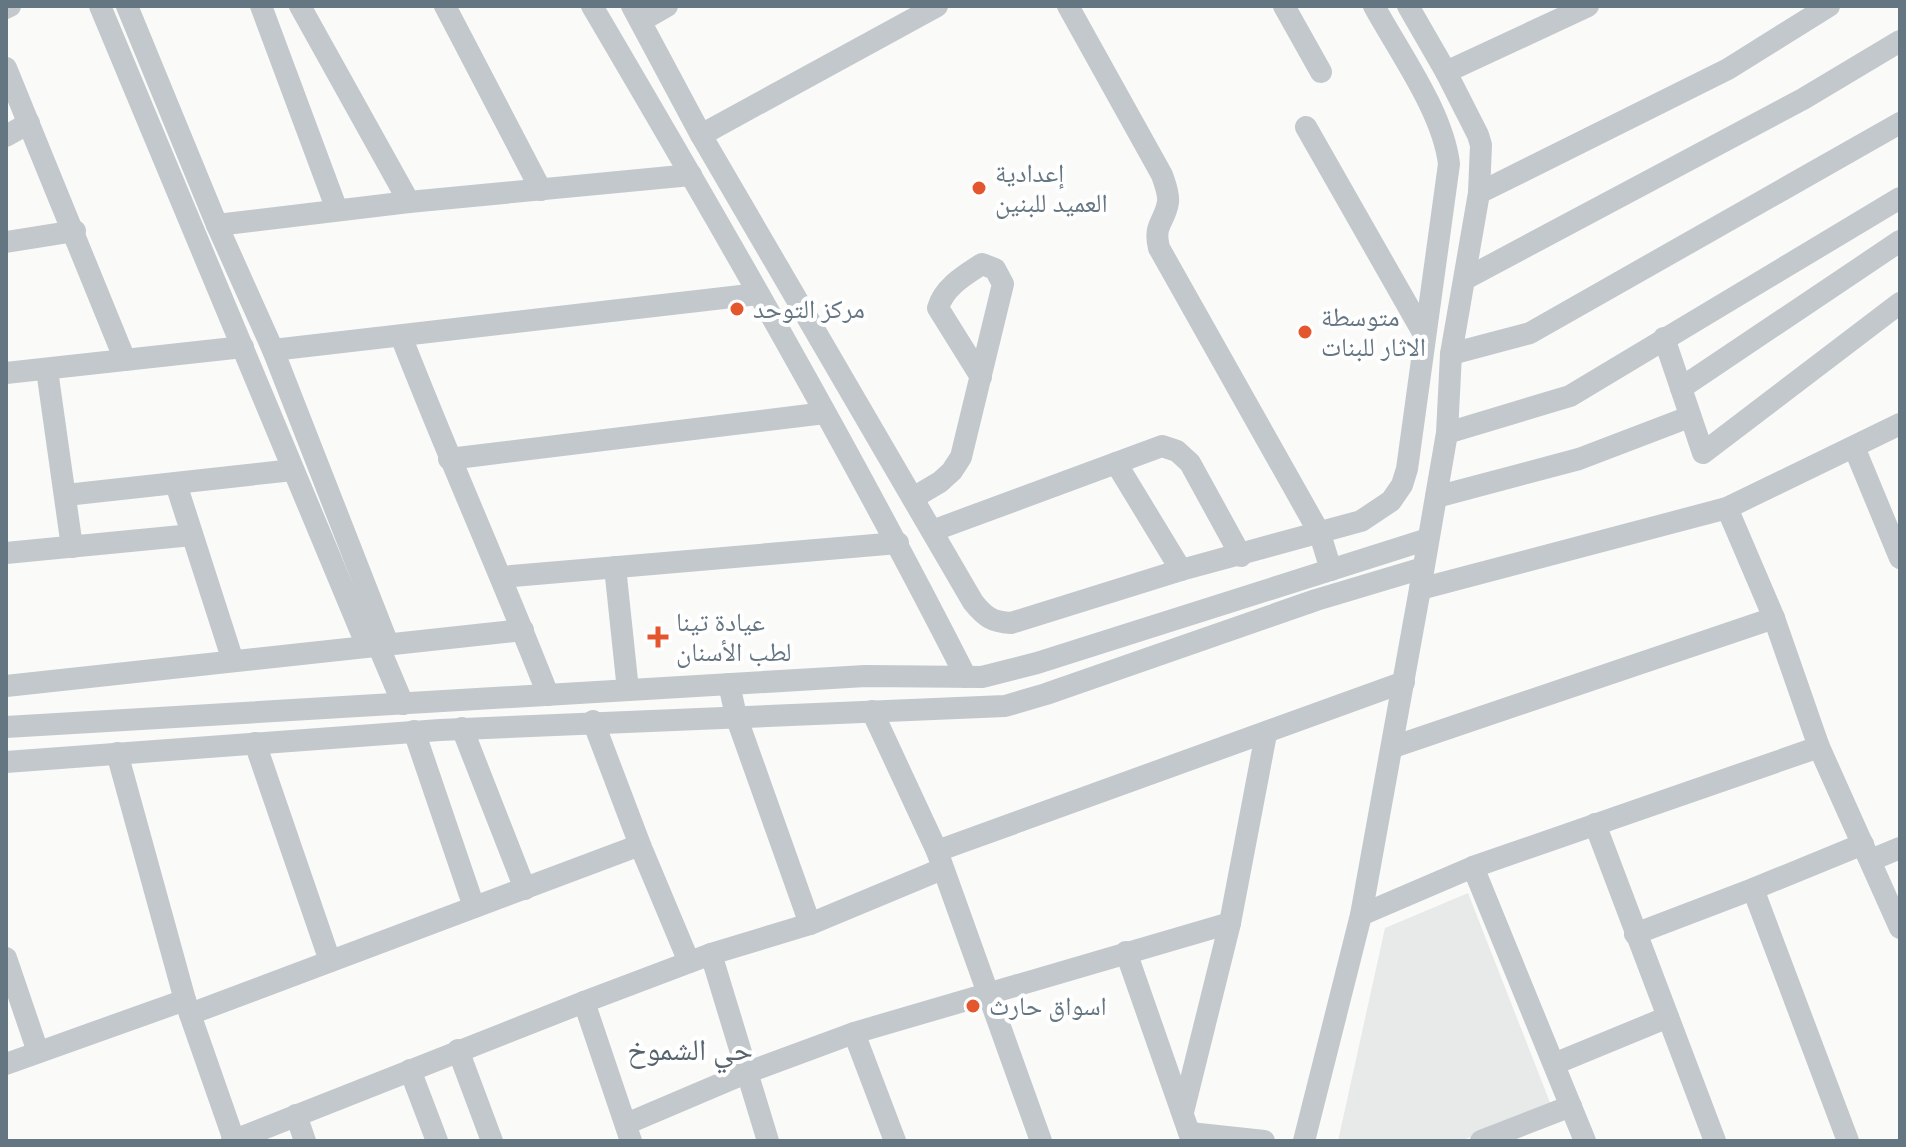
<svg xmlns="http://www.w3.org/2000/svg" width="1906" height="1147" viewBox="0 0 1906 1147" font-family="Overpass,'Noto Naskh Arabic',sans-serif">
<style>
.built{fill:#e8e9e9}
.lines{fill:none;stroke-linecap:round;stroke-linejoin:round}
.minor{stroke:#c3c8cc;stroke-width:22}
.poi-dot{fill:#e4572e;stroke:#fff;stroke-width:3}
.labels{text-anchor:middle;stroke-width:8;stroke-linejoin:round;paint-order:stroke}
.poi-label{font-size:26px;fill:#657683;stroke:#fff;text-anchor:start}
.quarter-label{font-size:30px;fill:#57646e;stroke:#fff}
</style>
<rect width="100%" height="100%" fill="#fafaf8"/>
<path class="built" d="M1468,893L1551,1105L1460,1141H1338L1385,928Z"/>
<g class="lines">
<g class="minor">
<path d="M100,6L367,646"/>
<path d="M127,6L217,225L273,350L388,644"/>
<path d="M261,6L337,210"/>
<path d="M300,6L409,202"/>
<path d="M445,6L541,190"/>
<path d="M592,6C722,227 850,449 966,677"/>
<path d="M632,6L701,135L973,602C985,617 992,622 1011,623L1181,570L1361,521L1391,501L1402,485L1407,469L1449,164C1443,112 1399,52 1374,6"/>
<path d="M1068,6L1162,175C1165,184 1169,193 1168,202C1165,222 1153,224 1159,248L1320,534L1331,570"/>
<path d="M1284,6L1321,72"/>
<path d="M6,8L10,6"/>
<path d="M641,21L667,6"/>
<path d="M6,68L125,360"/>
<path d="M1446,72L1588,6"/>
<path d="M1306,127L1425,336"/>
<path d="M701,135L937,6"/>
<path d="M6,136L29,123"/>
<path d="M1479,193L1728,69L1829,6"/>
<path d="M217,225L409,202L691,175"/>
<path d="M6,242L75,231"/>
<path d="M1465,279L1803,99L1900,41"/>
<path d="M401,336C448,457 501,574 548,695"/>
<path d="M1664,338L1703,453L1900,303"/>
<path d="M273,350L758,294"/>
<path d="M1451,354L1530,333L1900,123"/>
<path d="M47,370L72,547"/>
<path d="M6,373L243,347"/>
<path d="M1681,388L1900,241"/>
<path d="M1447,433L1570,396L1900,198"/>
<path d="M1854,447L1900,558"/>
<path d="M449,459L825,413"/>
<path d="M1116,463L1181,570"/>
<path d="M176,484L233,661"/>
<path d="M66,495L293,470"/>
<path d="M1436,497L1579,459L1689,417"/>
<path d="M913,498L940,482L952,471L961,457L1003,284L995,269L982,264C965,275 944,287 938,308L981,377"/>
<path d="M1727,508L1774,618L1819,747L1900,928"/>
<path d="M932,531L1162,446L1177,451L1190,463L1241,556"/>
<path d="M6,553L192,535"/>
<path d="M615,567L628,690"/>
<path d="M501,577L898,543"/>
<path d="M1420,589L1727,508L1900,424"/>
<path d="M378,645L403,704"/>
<path d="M729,684L736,716L810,924"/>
<path d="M6,686L523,630"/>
<path d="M872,711L937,851L1041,1141"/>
<path d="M593,721L640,845L689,962"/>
<path d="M6,727L865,676L982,677L1037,663L1428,539"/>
<path d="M462,728L525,889"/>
<path d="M414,731L474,907"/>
<path d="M255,743L330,961"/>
<path d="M1393,747L1774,618"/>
<path d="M117,753L185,1000L234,1140"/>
<path d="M6,762L440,730L1005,706L1046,694L1316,600L1423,568"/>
<path d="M1595,824L1715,1141"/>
<path d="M937,851L1404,682"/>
<path d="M1871,860L1900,848"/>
<path d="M1473,867L1585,1141"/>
<path d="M1753,889L1848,1141"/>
<path d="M1361,915L1473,867L1819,747"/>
<path d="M1635,934L1753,889L1863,844"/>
<path d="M1126,952L1192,1141"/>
<path d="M711,954L768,1141"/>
<path d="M6,958L38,1052"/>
<path d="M584,1002L631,1141"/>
<path d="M190,1014L640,845"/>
<path d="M854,1033L895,1141"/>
<path d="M458,1050L492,1141"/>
<path d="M6,1064L185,1000"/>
<path d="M1554,1064L1668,1017"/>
<path d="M410,1070L437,1141"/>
<path d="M1183,1112L1230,923L1266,734"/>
<path d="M296,1115L305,1141"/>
<path d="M626,1124L746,1073L854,1033L1230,923"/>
<path d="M1190,1133L1264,1141"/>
<path d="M232,1141L584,1002L711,954L810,924L942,869"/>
<path d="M1304,1141L1361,915L1420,589L1447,433L1451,354L1479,193L1481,145L1478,135L1446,72L1408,6"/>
<path d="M1481,1141L1571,1106"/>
</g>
</g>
<g class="poi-dot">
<circle cx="979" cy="188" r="8"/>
<circle cx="737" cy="309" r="8"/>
<circle cx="1305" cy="332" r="8"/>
<path d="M654 625h8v8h8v8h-8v8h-8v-8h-8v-8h8z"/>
<circle cx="973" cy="1006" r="8"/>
</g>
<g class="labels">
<g class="poi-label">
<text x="995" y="182">إعدادية<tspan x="995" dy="30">العميد للبنين</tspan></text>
<text x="753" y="318">مركز التوحد</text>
<text x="1321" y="326">متوسطة<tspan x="1321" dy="30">الاثار للبنات</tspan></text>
<text x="676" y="631">عيادة تينا<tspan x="676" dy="30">لطب الأسنان</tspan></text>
<text x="989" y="1015">اسواق حارث</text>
</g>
<g class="quarter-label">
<text x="690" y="1060">حي الشموخ</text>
</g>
</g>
<rect width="1906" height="1147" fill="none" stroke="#657683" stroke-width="16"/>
</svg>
